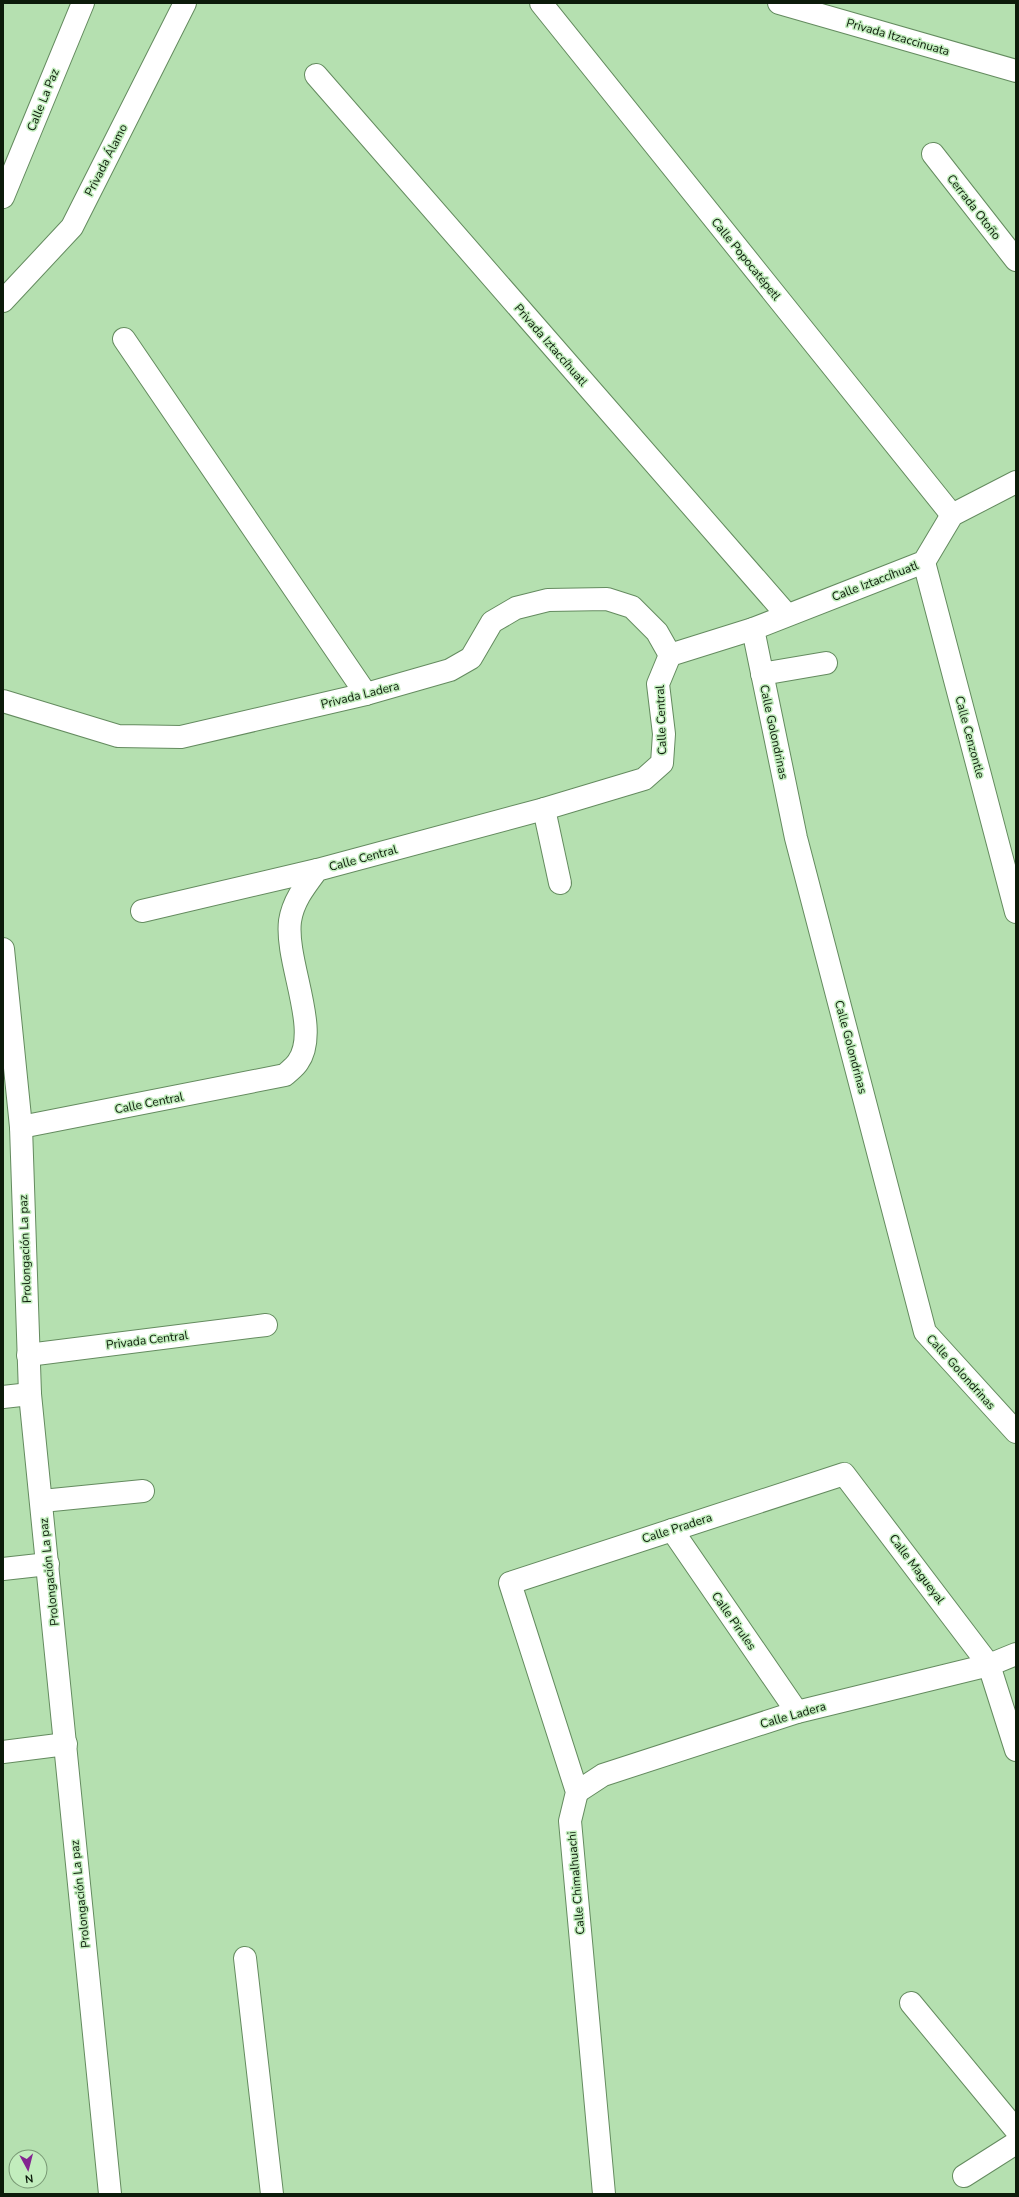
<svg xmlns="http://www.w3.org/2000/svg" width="1019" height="2197" viewBox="0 0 1019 2197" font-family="'Nunito Sans',sans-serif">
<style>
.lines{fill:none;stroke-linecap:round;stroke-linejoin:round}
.minor-casing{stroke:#648b5f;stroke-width:24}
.minor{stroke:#fff;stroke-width:22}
.labels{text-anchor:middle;stroke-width:3;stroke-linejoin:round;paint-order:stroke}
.street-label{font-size:12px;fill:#0c1b0a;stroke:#c2edbd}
</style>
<rect width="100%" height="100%" fill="#b5e0b0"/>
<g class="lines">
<g class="minor-casing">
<g id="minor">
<path d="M541,3L952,515"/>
<path d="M779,3L1016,71"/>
<path d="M316,75L787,615"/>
<path d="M933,154L1016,260"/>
<path d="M3,197L83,3"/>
<path d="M3,301L72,227L185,3"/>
<path d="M124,339L366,694"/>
<path d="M924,562L1016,912"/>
<path d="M753,629L796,838L925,1332L1016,1432"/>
<path d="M762,674L826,663"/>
<path d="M3,701L118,736L181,737L366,694L450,670L471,658L492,622L516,608L548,600L607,599L632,607L657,632L670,655"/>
<path d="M544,809L560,883"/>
<path d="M142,911L317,870"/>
<path d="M3,949L21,1127L30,1394L110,2194"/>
<path d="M21,1127L285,1075C289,1071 295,1067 298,1062C321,1030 285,962 290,921C293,901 305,886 317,870L544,809L644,779L662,763L664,734L658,684L670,655L753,629L924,562L952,515L1016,482"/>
<path d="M28,1355L266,1325"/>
<path d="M3,1397L30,1394"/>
<path d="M42,1501L143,1491"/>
<path d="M672,1530L797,1712"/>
<path d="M3,1569L48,1564"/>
<path d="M3,1752L66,1744"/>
<path d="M577,1792L603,1775L797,1712L989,1665L1016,1654"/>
<path d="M245,1958L272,2194"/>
<path d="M911,2003L1016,2130"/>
<path d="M964,2176L1016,2143"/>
<path d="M604,2194L570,1821L577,1792L510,1583L844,1474L989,1665L1016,1750"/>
</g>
</g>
<use href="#minor" class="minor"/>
</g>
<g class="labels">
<g class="street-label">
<text transform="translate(898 37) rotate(16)" y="4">Privada Itzaccinuata</text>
<text transform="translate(43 100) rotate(-68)" y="4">Calle La Paz</text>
<text transform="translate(106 160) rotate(-63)" y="4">Privada Álamo</text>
<text transform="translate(974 207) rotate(52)" y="4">Cerrada Otoño</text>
<text transform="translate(746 259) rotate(51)" y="4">Calle Popocatépetl</text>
<text transform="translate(551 345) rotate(49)" y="4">Privada Iztaccíhuatl</text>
<text transform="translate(875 581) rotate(-21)" y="4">Calle Iztaccíhuatl</text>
<text transform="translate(360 695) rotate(-14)" y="4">Privada Ladera</text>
<text transform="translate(661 720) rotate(-92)" y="4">Calle Central</text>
<text transform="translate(774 732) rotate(78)" y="4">Calle Golondrinas</text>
<text transform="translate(970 737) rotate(75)" y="4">Calle Cenzontle</text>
<text transform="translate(363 858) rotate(-15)" y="4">Calle Central</text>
<text transform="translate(851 1047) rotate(75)" y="4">Calle Golondrinas</text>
<text transform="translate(149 1103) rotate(-11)" y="4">Calle Central</text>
<text transform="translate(25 1249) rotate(-92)" y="4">Prolongación La paz</text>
<text transform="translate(147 1340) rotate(-7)" y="4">Privada Central</text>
<text transform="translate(961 1372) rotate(48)" y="4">Calle Golondrinas</text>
<text transform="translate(677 1528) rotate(-18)" y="4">Calle Pradera</text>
<text transform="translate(917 1569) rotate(53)" y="4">Calle Magueyal</text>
<text transform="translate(49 1572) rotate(-96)" y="4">Prolongación La paz</text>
<text transform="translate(734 1621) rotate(55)" y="4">Calle Pirules</text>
<text transform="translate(793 1715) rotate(-16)" y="4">Calle Ladera</text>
<text transform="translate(576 1883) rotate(-95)" y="4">Calle Chimalhuachi</text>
<text transform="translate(80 1894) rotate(-96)" y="4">Prolongación La paz</text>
</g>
</g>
<rect width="1019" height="2197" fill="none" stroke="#0c1b0a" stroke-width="8"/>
<g transform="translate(28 2169) rotate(173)"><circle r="19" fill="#c2edbd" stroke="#799975"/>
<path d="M0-3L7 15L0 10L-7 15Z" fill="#832590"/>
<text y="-6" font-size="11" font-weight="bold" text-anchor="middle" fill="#0c1b0a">N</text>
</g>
</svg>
